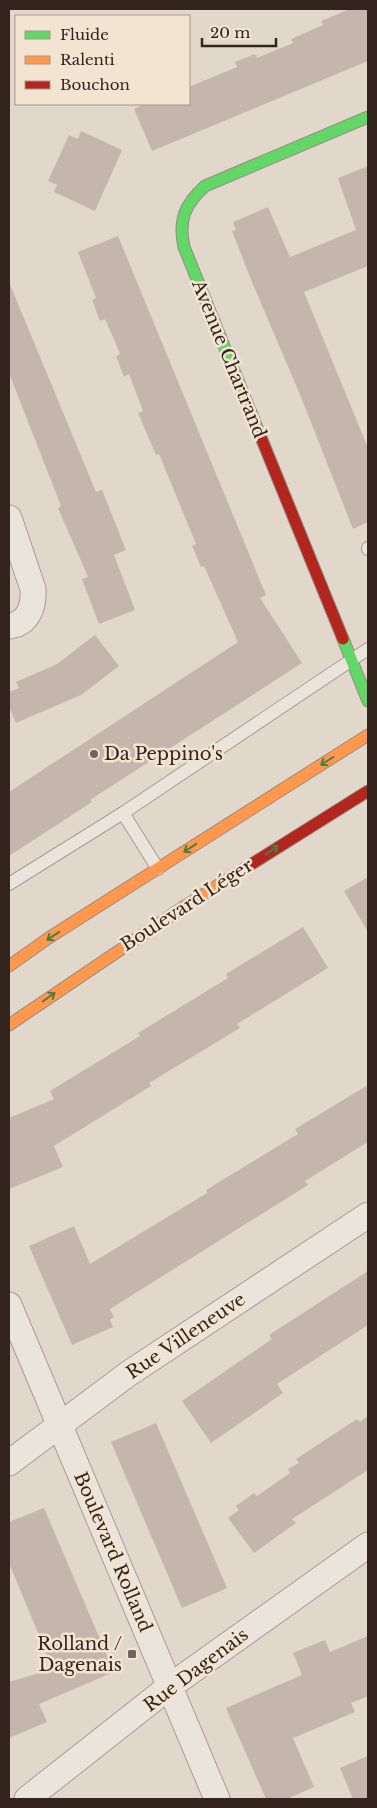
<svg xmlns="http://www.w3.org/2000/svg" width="377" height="1808" viewBox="0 0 377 1808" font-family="'Libre Baskerville',serif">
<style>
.building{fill:#c4b6ac}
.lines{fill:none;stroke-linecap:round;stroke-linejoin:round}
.lane-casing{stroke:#a69d94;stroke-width:14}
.street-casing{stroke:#a69d94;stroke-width:27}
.fast-casing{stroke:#968d84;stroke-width:13}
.slow-casing{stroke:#968d84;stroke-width:13}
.jam-casing{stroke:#968d84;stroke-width:13}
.lane{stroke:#eae4dc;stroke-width:12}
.street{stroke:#eae4dc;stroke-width:25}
.fast{stroke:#63d668;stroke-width:11}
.slow{stroke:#ff974d;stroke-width:11}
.jam{stroke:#b3261e;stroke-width:11}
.oneway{stroke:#4b7e43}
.poi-dot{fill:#70645b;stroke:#f2e4d1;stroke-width:2}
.labels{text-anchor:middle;stroke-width:5;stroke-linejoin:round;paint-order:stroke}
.street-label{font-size:18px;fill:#33251e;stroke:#f2e4d1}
.poi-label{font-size:18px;fill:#33251e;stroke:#f2e4d1;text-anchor:start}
</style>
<rect width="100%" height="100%" fill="#e1d8cb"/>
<g class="building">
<path d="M350,9H368V61L152,151L134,109L144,104H189V87L237,67L235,62L255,54L257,58L293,43L291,39L323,25L321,21Z"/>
<path d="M81,131L122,150L95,211L54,192L57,185L48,181L69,135L78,139Z"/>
<path d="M368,166V266L304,292L368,448V522L353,529L301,397L252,282L232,231L236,230L233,222L268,207L290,257L356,230L338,178Z"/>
<path d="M118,236L266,595L260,598L302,663L90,800L92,802L9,856V792L238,642L204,566L201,567L192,546L196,544L159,454L156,455L138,413L143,411L129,374L124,377L116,356L120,354L113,337L105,319L100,321L92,300L96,298L78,252Z"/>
<path d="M9,282L96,492L102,490L126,550L114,555L135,610L99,624L82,579L88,577L58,508L61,506L9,373Z"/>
<path d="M95,635L119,666L81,695L16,723L9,707V692L19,688L16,682L57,664Z"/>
<path d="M368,877V932L344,891Z"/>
<path d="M303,927L328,968L237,1024L240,1028L149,1083L151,1086L54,1146L63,1167L9,1189V1118L54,1099L50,1091L140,1036L138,1033L228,978L226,974Z"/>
<path d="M368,1085V1142L305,1181L308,1185L110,1309L114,1317L110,1320L113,1327L72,1345L29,1246L74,1226L90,1264L207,1193L206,1190L298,1134L295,1129Z"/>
<path d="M368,1271V1325L277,1384L283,1393L211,1443L182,1401L272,1339L269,1335Z"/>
<path d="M368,1416V1470L292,1519L296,1523L254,1553L228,1518L239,1510L236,1506L254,1493L257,1496L290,1473L288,1469L299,1463L296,1459L357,1419L360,1422Z"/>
<path d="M156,1423L227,1588L182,1608L111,1442Z"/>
<path d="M44,1508L114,1672L39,1704L47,1722L9,1738V1682L53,1669L9,1563V1522Z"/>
<path d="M368,1636V1696L351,1703L355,1712L293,1738L314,1787L287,1799H266L226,1708L302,1675L293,1653L325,1640L330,1652Z"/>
<path d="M368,1756V1799H353L340,1768Z"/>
</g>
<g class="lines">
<g class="lane-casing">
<g id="lane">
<path d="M368,548V549"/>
<path d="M123,813L158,869"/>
<path d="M9,884L123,813L368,649"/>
</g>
</g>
<g class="street-casing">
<g id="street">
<path d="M9,518L33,589C34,607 28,624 9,626"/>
<path d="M9,1305L217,1799"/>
<path d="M9,1463L128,1374L368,1215"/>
<path d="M27,1799L169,1687L368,1545"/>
</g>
</g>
<g class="fast-casing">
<g id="fast">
<path d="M258,430L184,247C178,220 185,204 205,186L368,117"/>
<path d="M343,639L368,701"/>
</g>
</g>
<g class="slow-casing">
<g id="slow">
<path d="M9,966L50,937L368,735"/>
<path d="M9,1025L185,906L247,867"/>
</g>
</g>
<g class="jam-casing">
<g id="jam">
<path d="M258,430L343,639"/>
<path d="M247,867L368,791"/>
</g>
</g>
<use href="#lane" class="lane"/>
<use href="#street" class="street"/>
<use href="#fast" class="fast"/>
<use href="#slow" class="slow"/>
<use href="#jam" class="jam"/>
</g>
<defs><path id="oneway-shaft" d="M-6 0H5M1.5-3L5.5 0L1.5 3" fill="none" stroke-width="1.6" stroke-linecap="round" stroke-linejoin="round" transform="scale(1.25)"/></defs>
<g class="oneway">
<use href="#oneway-shaft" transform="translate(327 761) rotate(148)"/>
<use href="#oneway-shaft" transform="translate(190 848) rotate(147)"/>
<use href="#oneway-shaft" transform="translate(272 850) rotate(-33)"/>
<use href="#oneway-shaft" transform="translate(53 936) rotate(147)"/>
<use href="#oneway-shaft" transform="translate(49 997) rotate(-35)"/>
</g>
<g class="poi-dot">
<circle cx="94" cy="754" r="5"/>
<rect x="127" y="1649" width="10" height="10" rx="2.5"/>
</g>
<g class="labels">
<g class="street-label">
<text transform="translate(229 359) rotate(68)" y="6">Avenue Chartrand</text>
<text transform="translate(187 905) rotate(-33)" y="6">Boulevard Léger</text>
<text transform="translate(186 1336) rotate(-34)" y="6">Rue Villeneuve</text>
<text transform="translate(113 1552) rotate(67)" y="6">Boulevard Rolland</text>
<text transform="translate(196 1670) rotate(-37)" y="6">Rue Dagenais</text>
</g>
<g class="poi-label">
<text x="104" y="760">Da Peppino's</text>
<text x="122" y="1650" text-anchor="end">Rolland /<tspan x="122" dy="21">Dagenais</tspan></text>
</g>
</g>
<rect width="377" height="1808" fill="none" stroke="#33251e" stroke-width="20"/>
<rect x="15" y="15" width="175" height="90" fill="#f2e4d1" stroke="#a69889"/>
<rect x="25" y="31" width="25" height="8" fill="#63d668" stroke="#a69889"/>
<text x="60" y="40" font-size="15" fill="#33251e">Fluide</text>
<rect x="25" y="56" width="25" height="8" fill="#ff974d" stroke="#a69889"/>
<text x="60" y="65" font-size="15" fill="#33251e">Ralenti</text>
<rect x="25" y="81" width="25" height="8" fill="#b3261e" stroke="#a69889"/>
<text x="60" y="90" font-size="15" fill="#33251e">Bouchon</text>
<path d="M202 38v8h74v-8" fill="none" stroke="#33251e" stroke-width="2.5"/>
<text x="210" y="38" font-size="15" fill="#33251e" stroke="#f2e4d1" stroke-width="4" paint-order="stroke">20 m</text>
</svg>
